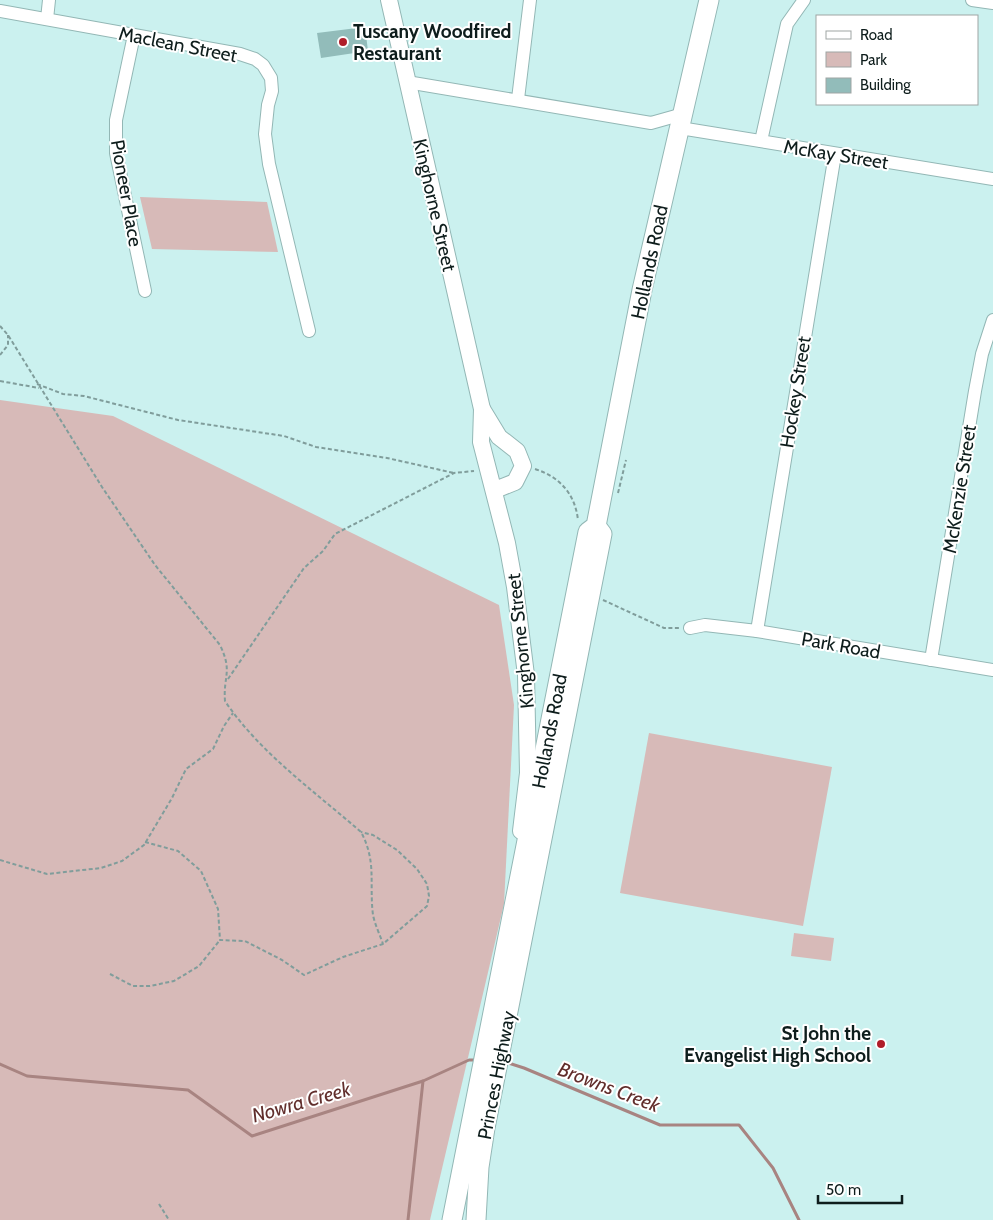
<svg xmlns="http://www.w3.org/2000/svg" width="993" height="1220" viewBox="0 0 993 1220" font-family="Cabin,sans-serif">
<style>
.green{fill:#d7bab8}
.lines{fill:none;stroke-linecap:round;stroke-linejoin:round}
.stream{stroke:#a88481;stroke-width:3}
.building{fill:#92bcba}
.minor-casing{stroke:#93b7b5;stroke-width:14}
.major-casing{stroke:#93b7b5;stroke-width:18}
.highway-casing{stroke:#93b7b5;stroke-width:21}
.path{stroke:#809d9b;stroke-width:2;stroke-dasharray:4 2.5;stroke-linecap:butt}
.minor{stroke:#fff;stroke-width:12}
.major{stroke:#fff;stroke-width:16}
.highway{stroke:#fff;stroke-width:19}
.poi-dot{fill:#b01d29;stroke:#fff;stroke-width:2}
.labels{text-anchor:middle;stroke-width:4;stroke-linejoin:round;paint-order:stroke}
.poi-label{font-size:19px;font-weight:bold;fill:#0e1d1c;stroke:#fff;text-anchor:start}
.street-label{font-size:19px;fill:#0e1d1c;stroke:#fff}
.water-label{font-size:20px;font-style:italic;fill:#612e2c;stroke:#fff}
</style>
<rect width="100%" height="100%" fill="#cbf1ef"/>
<g class="green">
<path d="M140,197L267,202L278,252L152,249Z"/>
<path d="M0,400L113,416L499,605L514,705L504,904L430,1220H0Z"/>
<path d="M649,733L832,767L803,926L620,893Z"/>
<path d="M794,933L834,938L831,961L791,956Z"/>
</g>
<g class="lines">
<g class="stream">
<path d="M505,1062L524,1068L660,1125H739L773,1168L799,1220"/>
<path d="M0,1064L27,1076L188,1090L252,1136L423,1081L408,1220"/>
<path d="M423,1081L469,1060H476"/>
</g>
</g>
<path class="building" d="M365,27L368,51L321,58L317,33Z"/>
<g class="lines">
<g class="minor-casing">
<g id="minor">
<path d="M972,0L993,3"/>
<path d="M0,11L240,54L255,59L263,65L271,78L272,91L268,105L265,134L269,164L309,331"/>
<path d="M47,19L49,0"/>
<path d="M134,35L116,120V153L145,291"/>
<path d="M407,82L651,123L683,114"/>
<path d="M518,99L530,0"/>
<path d="M680,128L993,179"/>
<path d="M761,141L787,24L804,0"/>
<path d="M690,628L705,625L757,631L993,670"/>
<path d="M757,631L835,154"/>
<path d="M931,660L975,391L982,354L993,320"/>
</g>
</g>
<g class="major-casing">
<g id="major">
<path d="M389,0L482,409L481,442L507,543L515,587L526,675L528,773L521,831"/>
<path d="M482,409L499,437L517,451L523,466L515,482L495,490"/>
</g>
</g>
<g class="highway-casing">
<g id="highway">
<path d="M452,1220L588,532L596,526L642,290L709,0"/>
<path d="M476,1220L479,1167L485,1128L602,534L596,526"/>
</g>
</g>
<g class="path">
<path d="M0,326L8,335L102,487L155,565L220,645C233,672 223,676 225,701C259,752 314,791 361,832C377,862 369,883 373,915C375,925 380,935 383,944"/>
<path d="M0,355L8,345V335"/>
<path d="M0,381L39,388"/>
<path d="M37,384L63,394L84,396L178,420L284,436L316,447L387,458L454,473"/>
<path d="M535,469C560,477 575,494 578,520"/>
<path d="M618,493L626,460"/>
<path d="M603,600L664,628H680"/>
<path d="M228,679L304,568L323,551L335,534L454,473L474,471"/>
<path d="M145,842L178,851L201,871L218,909L220,940L245,941L282,960L304,975L343,957L383,944L427,906L429,896L427,884L417,869L397,850L373,835L361,832"/>
<path d="M0,860L47,874L101,868L122,861L144,845L172,798L186,769L213,749L224,726L233,713"/>
<path d="M110,974L133,986H150L174,981L199,966L220,940"/>
<path d="M159,1204L169,1220"/>
</g>
<use href="#minor" class="minor"/>
<use href="#major" class="major"/>
<use href="#highway" class="highway"/>
</g>
<g class="poi-dot">
<circle cx="343" cy="42" r="5"/>
<circle cx="881" cy="1044" r="5"/>
</g>
<g class="labels">
<g class="poi-label">
<text x="353" y="38">Tuscany Woodfired<tspan x="353" dy="22">Restaurant</tspan></text>
<text x="871" y="1040" text-anchor="end">St John the<tspan x="871" dy="22">Evangelist High School</tspan></text>
</g>
<g class="street-label">
<text transform="translate(178 44) rotate(11)" y="7">Maclean Street</text>
<text transform="translate(836 154) rotate(9)" y="7">McKay Street</text>
<text transform="translate(127 193) rotate(80)" y="7">Pioneer Place</text>
<text transform="translate(435 205) rotate(77)" y="7">Kinghorne Street</text>
<text transform="translate(649 262) rotate(-78)" y="7">Hollands Road</text>
<text transform="translate(795 392) rotate(-81)" y="7">Hockey Street</text>
<text transform="translate(959 489) rotate(-81)" y="7">McKenzie Street</text>
<text transform="translate(520 641) rotate(-96)" y="7">Kinghorne Street</text>
<text transform="translate(841 645) rotate(10)" y="7">Park Road</text>
<text transform="translate(549 731) rotate(-79)" y="7">Hollands Road</text>
<text transform="translate(496 1075) rotate(-79)" y="7">Princes Highway</text>
</g>
<g class="water-label">
<text transform="translate(609 1087) rotate(21)" y="7">Browns Creek</text>
<text transform="translate(301 1102) rotate(-16)" y="7">Nowra Creek</text>
</g>
</g>
<rect x="816" y="15" width="162" height="90" fill="#ffffff" stroke="#9fa5a4"/>
<rect x="826" y="31" width="25" height="8" fill="#ffffff" stroke="#9fa5a4"/>
<text x="860" y="40" font-size="15" fill="#0e1d1c">Road</text>
<rect x="826" y="52" width="25" height="15" fill="#d7bab8" stroke="#9fa5a4"/>
<text x="860" y="65" font-size="15" fill="#0e1d1c">Park</text>
<rect x="826" y="78" width="25" height="15" fill="#92bcba" stroke="#9fa5a4"/>
<text x="860" y="90" font-size="15" fill="#0e1d1c">Building</text>
<path d="M818 1195v8h84v-8" fill="none" stroke="#0e1d1c" stroke-width="2.5"/>
<text x="826" y="1195" font-size="15" fill="#0e1d1c" stroke="#ffffff" stroke-width="4" paint-order="stroke">50 m</text>
</svg>
